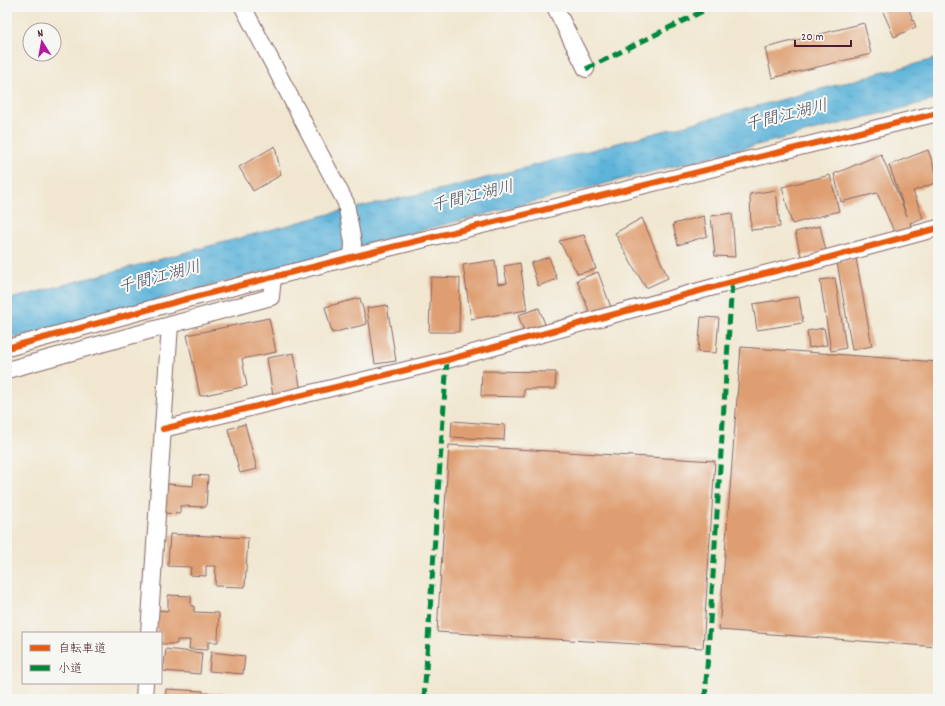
<svg xmlns="http://www.w3.org/2000/svg" width="945" height="706" viewBox="0 0 945 706" font-family="Dekko,'Klee One',sans-serif">
<style>
.water{fill:url(#water-ripples);stroke:#546a82}
.building{fill:#df9e71}
.lines{fill:none;stroke-linecap:round;stroke-linejoin:round}
.minor-casing{stroke:#846565;stroke-width:18}
.minor{stroke:#fff;stroke-width:16}
.quiet{stroke:#00873e;stroke-width:5;stroke-dasharray:10 5;stroke-linecap:butt}
.cycleway-casing{stroke:#f6f6f2;stroke-width:8}
.cycleway{stroke:#e8590c;stroke-width:6}
.labels{text-anchor:middle;stroke-width:4;stroke-linejoin:round;paint-order:stroke}
.water-label{font-size:17px;font-style:italic;fill:#515368;stroke:#f6f6f2}
</style>
<defs>
<pattern id="water-ripples" width="26" height="14" patternUnits="userSpaceOnUse"><rect width="26" height="14" fill="#5db4da"/><path d="M2 4q2-2 4 0t4 0M15 11q2-2 4 0t4 0" fill="none" stroke="#4f92b1"/></pattern>
</defs>
<rect width="100%" height="100%" fill="#f6f6f2"/>
<filter id="ink" filterUnits="userSpaceOnUse"><feTurbulence type="fractalNoise" baseFrequency=".025" numOctaves="2"/><feDisplacementMap in="SourceGraphic" scale="8" xChannelSelector="R" yChannelSelector="G"/><feConvolveMatrix kernelMatrix="1 2 1 2 8 2 1 2 1" color-interpolation-filters="sRGB"/></filter>
<filter id="wash" filterUnits="userSpaceOnUse"><feTurbulence type="fractalNoise" baseFrequency=".012" numOctaves="4" result="noise"/><feDisplacementMap in="SourceGraphic" scale="16" xChannelSelector="R" yChannelSelector="G"/><feGaussianBlur stdDeviation="0.9" result="paint"/><feColorMatrix in="noise" values="0 0 0 0 0 0 0 0 0 0 0 0 0 0 0 0 0 1.4 0 .05"/><feComposite in="paint" operator="in"/></filter>
<g filter="url(#wash)">
<rect width="100%" height="100%" fill="#f1e7d0"/>
<path class="water" d="M938,58V99L344,250L7,340V300L337,212L456,186Z"/>
<g id="blocks">
<g class="building">
<path d="M881,7H908L916,27L894,37Z"/>
<path d="M864,23L871,54L772,78L765,48Z"/>
<path d="M275,146L281,175L253,191L239,167Z"/>
<path d="M928,150L938,178V182L913,191L923,218L910,223L914,233L897,238L877,193L841,202L834,174L881,154L907,216L889,165Z"/>
<path d="M830,175L839,211L792,224L782,187Z"/>
<path d="M776,190L780,227L751,230L750,194Z"/>
<path d="M732,213L735,257L715,256L711,216Z"/>
<path d="M704,216L707,236L678,245L673,224Z"/>
<path d="M642,218L668,278L646,288L631,263L615,233Z"/>
<path d="M820,226L826,251L801,256L795,232Z"/>
<path d="M584,235L596,269L578,274L559,241Z"/>
<path d="M549,257L557,279L538,286L531,263Z"/>
<path d="M856,258L872,346L852,350L837,262Z"/>
<path d="M495,260L498,284L507,283L504,266L520,263L527,310L471,319L463,265Z"/>
<path d="M598,272L612,310L591,316L577,280Z"/>
<path d="M431,277L460,278L459,332H429Z"/>
<path d="M835,278L846,348L831,351L820,280Z"/>
<path d="M799,297L803,323L757,330L753,304Z"/>
<path d="M360,298L367,324L332,333L325,307Z"/>
<path d="M387,305L396,361L375,364L367,308Z"/>
<path d="M539,308L546,327L525,334L518,315Z"/>
<path d="M701,317L719,318L716,353L698,352Z"/>
<path d="M269,318L276,352L242,359L247,386L200,396L187,335Z"/>
<path d="M824,328L827,345L809,348L807,331Z"/>
<path d="M741,347L938,362V647L719,630Z"/>
<path d="M294,353L301,391L273,396L267,358Z"/>
<path d="M482,371L556,372L555,389H524V397L481,396Z"/>
<path d="M452,421L505,425L504,440L451,437Z"/>
<path d="M245,424L257,469L240,473L228,429Z"/>
<path d="M449,445L715,461L703,648L437,632Z"/>
<path d="M194,475L208,476L206,507L180,506V514L164,513L165,484L193,486Z"/>
<path d="M170,534L248,538L245,587L215,586L216,566H206V576L190,575L191,567L168,566Z"/>
<path d="M168,595L191,596V606H194V612L219,613L218,642H208V650L189,649L190,640H177V644H161V633H156L157,610L168,611Z"/>
<path d="M166,649L202,653L200,674L163,671Z"/>
<path d="M211,652L245,656L243,674L209,671Z"/>
<path d="M166,689L203,691V699H165Z"/>
<path d="M205,693L223,694V699H204Z"/>
<path d="M232,696L255,698V699H231Z"/>
</g>
</g>
</g>
<g filter="url(#ink)">
<use href="#blocks" fill-opacity="0" stroke="#846565" stroke-width="1"/>
<g class="lines">
<g class="minor-casing">
<g id="minor">
<path d="M243,7L346,203L353,243L352,257"/>
<path d="M555,7L586,69"/>
<path d="M7,348L183,300L352,257L938,113"/>
<path d="M7,370L271,297L273,277"/>
<path d="M163,429L447,360L732,282L816,261L938,228"/>
<path d="M149,633L170,325"/>
<path d="M144,699L145,683"/>
</g>
</g>
<use href="#minor" class="minor"/>
<g class="quiet">
<path d="M586,69L711,7"/>
<path d="M424,699L447,360"/>
<path d="M705,699L732,282"/>
</g>
<g class="cycleway-casing">
<g id="cycleway">
<path d="M7,348L183,300L352,257L938,113"/>
<path d="M163,429L447,360L732,282L816,261L938,228"/>
</g>
</g>
<use href="#cycleway" class="cycleway"/>
</g>
</g>
<g class="labels">
<g class="water-label">
<text transform="translate(786 114) rotate(-14)" y="6">千間江湖川</text>
<text transform="translate(472 195) rotate(-14)" y="6">千間江湖川</text>
<text transform="translate(159 276) rotate(-15)" y="6">千間江湖川</text>
</g>
</g>
<rect width="945" height="706" fill="none" stroke="#f6f6f2" stroke-width="24"/>
<rect x="22" y="632" width="140" height="52" fill="#f6f6f2" stroke="#b1a0a2"/>
<rect x="30" y="645" width="20" height="6" fill="#e8590c" stroke="#b1a0a2"/>
<text x="58" y="652" font-size="12" fill="#4a1f2b">自転車道</text>
<rect x="30" y="665" width="20" height="6" fill="#00873e" stroke="#b1a0a2"/>
<text x="58" y="672" font-size="12" fill="#4a1f2b">小道</text>
<g transform="translate(42 42) rotate(349)"><circle r="19" fill="#f6f6f2" stroke="#b1a0a2"/>
<path d="M0-3L7 15L0 10L-7 15Z" fill="#b5179e"/>
<text y="-6" font-size="11" font-weight="bold" text-anchor="middle" fill="#4a1f2b">N</text>
</g>
<path d="M795 40v6h56v-6" fill="none" stroke="#4a1f2b" stroke-width="2"/>
<text x="801" y="40" font-size="12" fill="#4a1f2b" stroke="#f6f6f2" stroke-width="3" paint-order="stroke">20 m</text>
</svg>
